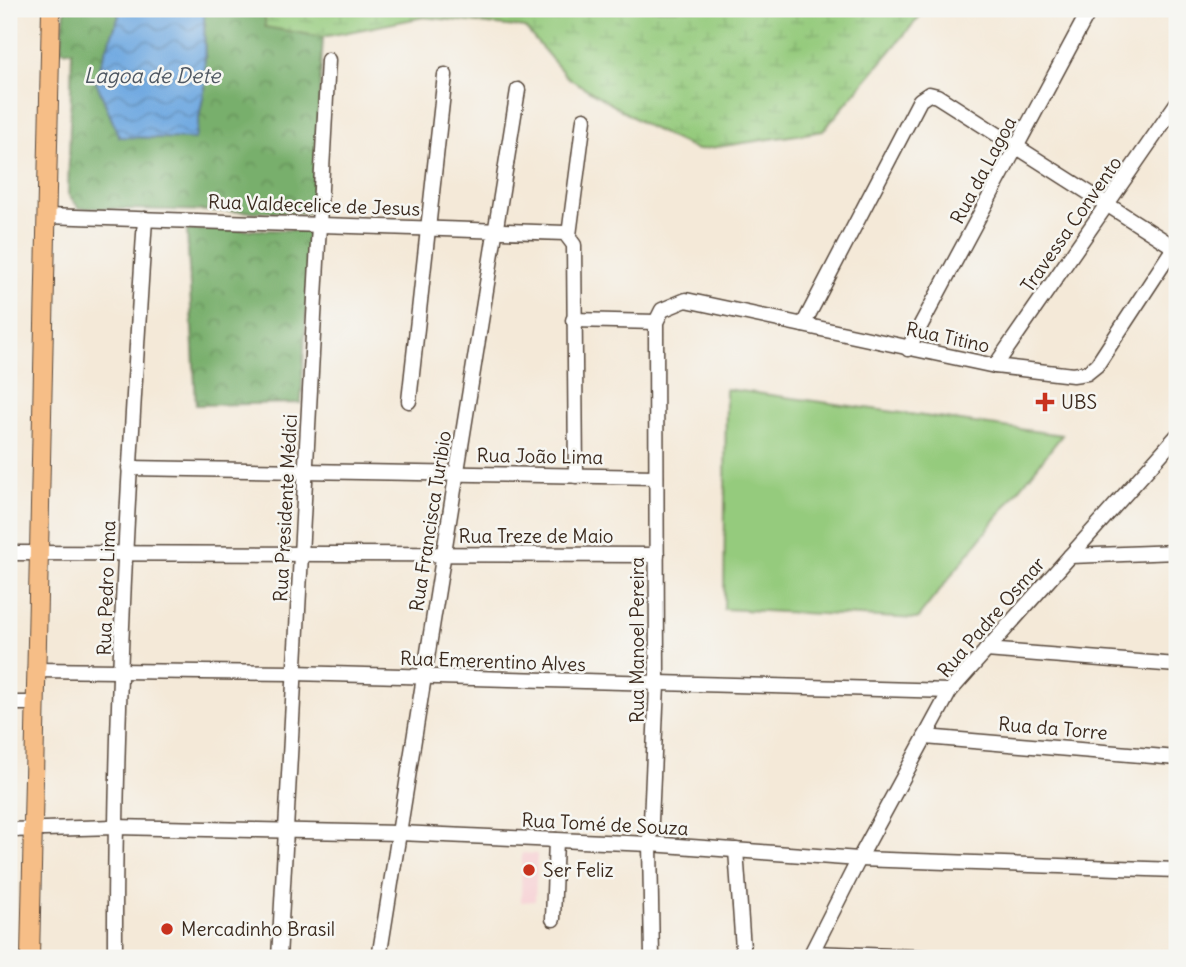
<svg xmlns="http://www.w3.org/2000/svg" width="1186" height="967" viewBox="0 0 1186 967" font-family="Delius,sans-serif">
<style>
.built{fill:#f7cfd3}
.grass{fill:#95cb7d;stroke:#687a4e;stroke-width:2}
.forest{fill:url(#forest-crowns);stroke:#5a6c45;stroke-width:2}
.wetland{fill:url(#wetland-marsh);stroke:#687a4e;stroke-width:2}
.water{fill:url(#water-waves);stroke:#566a80;stroke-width:2}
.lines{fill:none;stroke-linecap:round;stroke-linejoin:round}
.minor-casing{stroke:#57473a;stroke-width:17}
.major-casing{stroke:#57473a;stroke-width:20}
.minor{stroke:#fff;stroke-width:14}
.major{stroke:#f6be87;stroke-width:18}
.poi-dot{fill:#c8321e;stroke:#f6f6f2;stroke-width:2.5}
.labels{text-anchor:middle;stroke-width:5;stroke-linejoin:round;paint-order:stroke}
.street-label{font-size:19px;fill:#3b2a1e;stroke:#f6f6f2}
.poi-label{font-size:19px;fill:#3b2a1e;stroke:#f6f6f2;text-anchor:start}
.water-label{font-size:21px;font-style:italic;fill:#4e5762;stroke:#f6f6f2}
</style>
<defs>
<pattern id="forest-crowns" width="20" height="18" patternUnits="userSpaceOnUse" patternTransform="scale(1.75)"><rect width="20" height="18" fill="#78af6c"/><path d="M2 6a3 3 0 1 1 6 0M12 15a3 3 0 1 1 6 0" fill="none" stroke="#648f58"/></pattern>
<pattern id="wetland-marsh" width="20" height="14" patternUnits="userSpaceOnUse" patternTransform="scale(1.75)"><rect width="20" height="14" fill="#95cb7d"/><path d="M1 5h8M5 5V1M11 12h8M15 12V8" fill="none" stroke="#81ae6c"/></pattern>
<pattern id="water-waves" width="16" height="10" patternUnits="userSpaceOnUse" patternTransform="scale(1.75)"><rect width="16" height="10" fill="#72aae1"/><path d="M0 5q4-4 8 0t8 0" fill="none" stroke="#5f8bb6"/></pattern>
</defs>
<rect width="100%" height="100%" fill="#f6f6f2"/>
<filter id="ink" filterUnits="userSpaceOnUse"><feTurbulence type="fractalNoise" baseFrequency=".0143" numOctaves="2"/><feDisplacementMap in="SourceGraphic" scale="14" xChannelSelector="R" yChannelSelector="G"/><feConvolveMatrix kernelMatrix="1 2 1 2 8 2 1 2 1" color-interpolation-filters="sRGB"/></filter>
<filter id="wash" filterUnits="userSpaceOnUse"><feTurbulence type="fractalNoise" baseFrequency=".00686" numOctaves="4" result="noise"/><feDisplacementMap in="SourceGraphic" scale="28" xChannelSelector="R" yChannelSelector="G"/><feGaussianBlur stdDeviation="1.57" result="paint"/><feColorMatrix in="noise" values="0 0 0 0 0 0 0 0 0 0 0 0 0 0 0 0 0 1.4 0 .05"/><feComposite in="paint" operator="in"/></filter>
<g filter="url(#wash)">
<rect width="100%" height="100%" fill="#f4e9d8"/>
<path class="built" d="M522,853L537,854L535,901L521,902Z"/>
<path class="grass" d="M726,389L1062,435L917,619L724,609Z"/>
<g class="forest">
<path d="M65,9H117L119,16L95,79L205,87L204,9H265L266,27L323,37L312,213L79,208L68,194L72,51L61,50Z"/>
<path d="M187,230H311L301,403L196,405Z"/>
</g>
<path class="wetland" d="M265,9H926L823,131L697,150L649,127L567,77L525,28L424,17L323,37L265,27Z"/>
<path class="water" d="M117,9H204L205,87L195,139L119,137L95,79L119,16Z"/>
</g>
<g filter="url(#ink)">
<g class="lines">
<g class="minor-casing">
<g id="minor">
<path d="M46,216L565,233L574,245L576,476"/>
<path d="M569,235L584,119"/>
<path d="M573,320L656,322"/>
<path d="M803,325L920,100L929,94L937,96L1177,249"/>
<path d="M908,349L1090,9"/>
<path d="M995,366L1177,103"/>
<path d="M409,401L445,75"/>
<path d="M129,468L656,477"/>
<path d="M9,553L657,555"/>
<path d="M1070,556L1177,552"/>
<path d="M986,650L1177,665"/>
<path d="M35,670L294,673L950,691"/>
<path d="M9,703H34"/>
<path d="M925,737L1177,758"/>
<path d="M9,830L115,827L399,833L650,844L859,859L1177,870"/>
<path d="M736,850L743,949"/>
<path d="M553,919L556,840"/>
<path d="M812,953L945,958"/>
<path d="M115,958C114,712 129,465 145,219"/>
<path d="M279,958L328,60"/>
<path d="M379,958L518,90"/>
<path d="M652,958L650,844L657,685L656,322L662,310L686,300L995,366L1073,375L1087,373L1097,365L1177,243"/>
<path d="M809,958L859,859L950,691L1177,436"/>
</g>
</g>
<g class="major-casing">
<path id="major" d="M30,958L51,9"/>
</g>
<use href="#minor" class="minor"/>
<use href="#major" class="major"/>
</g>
</g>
<g class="poi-dot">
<path d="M1041.5 391.5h7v7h7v7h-7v7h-7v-7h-7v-7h7z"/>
<circle cx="529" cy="870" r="7"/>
<circle cx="167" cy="929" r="7"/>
</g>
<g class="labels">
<g class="street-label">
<text transform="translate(983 170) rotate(-62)" y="7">Rua da Lagoa</text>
<text transform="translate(314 205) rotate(2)" y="7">Rua Valdecelice de Jesus</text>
<text transform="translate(1071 224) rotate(-55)" y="7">Travessa Convento</text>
<text transform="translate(948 337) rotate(12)" y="7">Rua Titino</text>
<text transform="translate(540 456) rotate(1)" y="7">Rua João Lima</text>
<text transform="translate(285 508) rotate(-87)" y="7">Rua Presidente Médici</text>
<text transform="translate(430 521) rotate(-81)" y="7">Rua Francisca Turibio</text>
<text x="536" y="543">Rua Treze de Maio</text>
<text transform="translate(106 588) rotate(-88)" y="7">Rua Pedro Lima</text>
<text transform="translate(991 617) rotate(-49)" y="7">Rua Padre Osmar</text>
<text transform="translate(637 640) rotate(-90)" y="7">Rua Manoel Pereira</text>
<text transform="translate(493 661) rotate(2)" y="7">Rua Emerentino Alves</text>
<text transform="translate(1053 728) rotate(5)" y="7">Rua da Torre</text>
<text transform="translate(605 824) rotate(3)" y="7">Rua Tomé de Souza</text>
</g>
<g class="poi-label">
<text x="1061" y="409">UBS</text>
<text x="543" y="877">Ser Feliz</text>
<text x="181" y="936">Mercadinho Brasil</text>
</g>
<g class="water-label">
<text x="152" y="83">Lagoa de Dete</text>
</g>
</g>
<rect width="1186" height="967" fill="none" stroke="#f6f6f2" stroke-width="35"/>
</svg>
